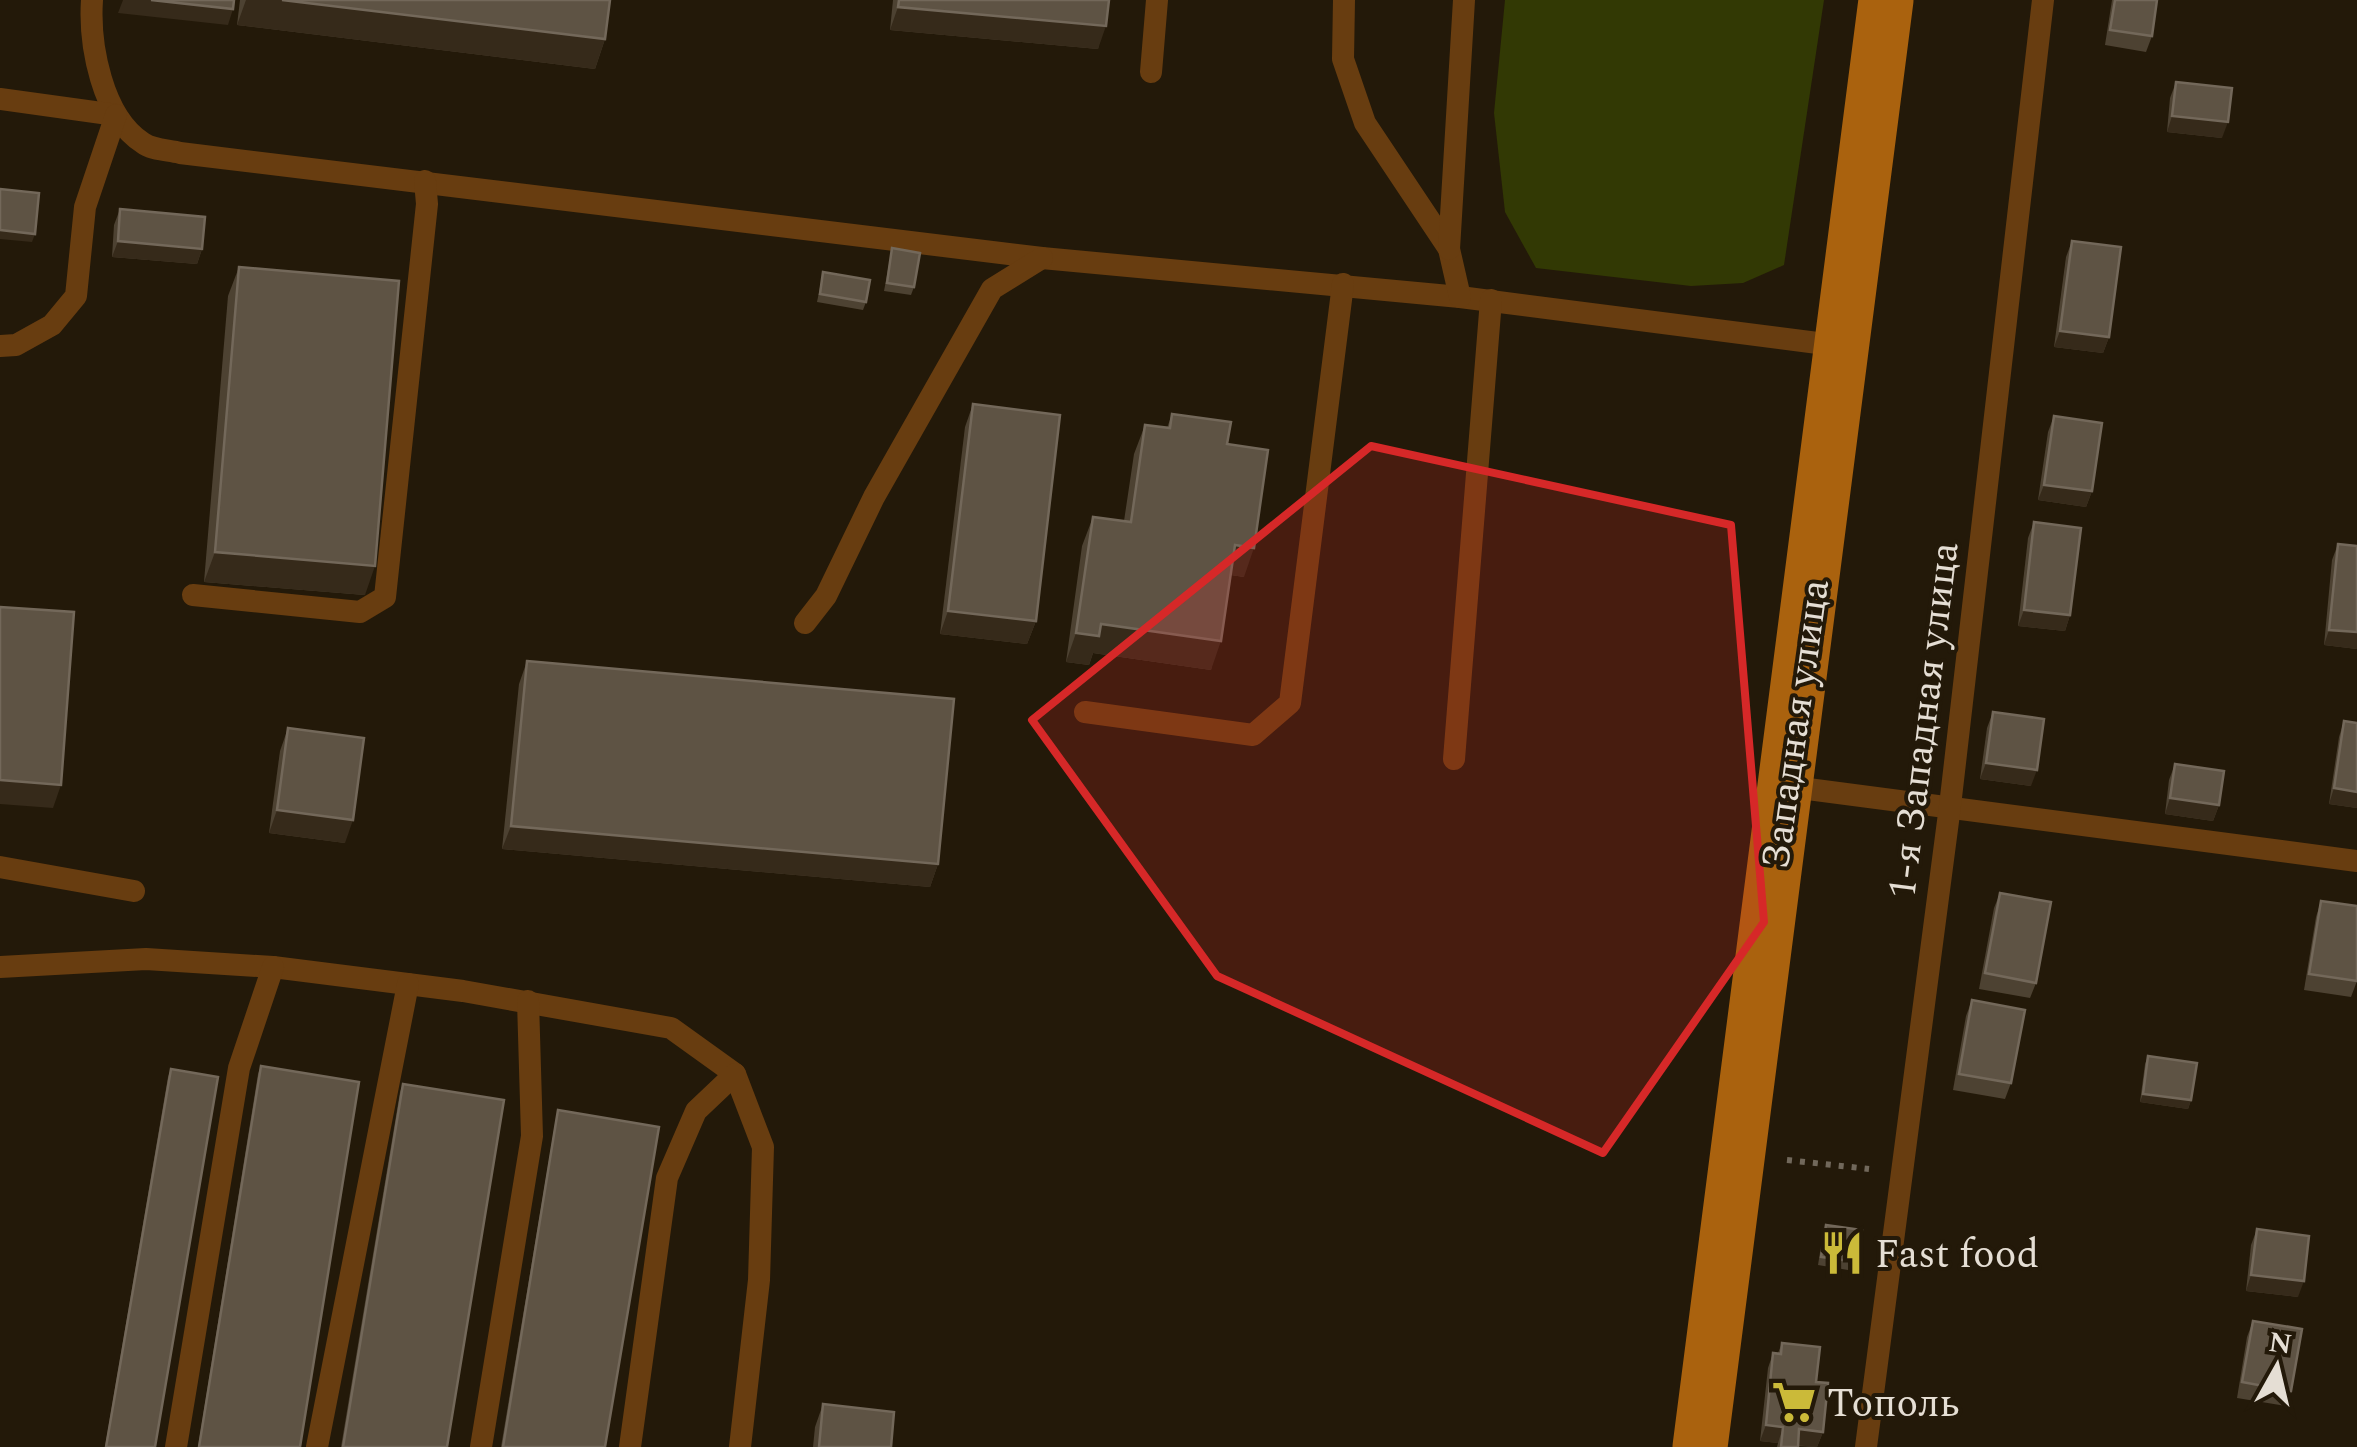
<svg xmlns="http://www.w3.org/2000/svg" width="2357" height="1447" viewBox="0 0 2357 1447" font-family="Spectral,serif">
<style>
.green{fill:#323904}
.lines{fill:none;stroke-linecap:round;stroke-linejoin:round}
.path{stroke:#71685b;stroke-width:6;stroke-dasharray:5 8;stroke-linecap:butt}
.service{stroke:#683d10;stroke-width:22}
.primary{stroke:#aa620e;stroke-width:55}
.wall{fill:#4d4232}
.shaded-wall{fill:#362a1a}
.building{fill:#5e5344;stroke:#73685a;stroke-width:2.5}
.marked{fill:#d62828;fill-opacity:0.2;stroke:#d62828;stroke-width:8;stroke-linejoin:round}
.labels{text-anchor:middle;stroke-width:8;stroke-linejoin:round;paint-order:stroke}
.street-label{font-size:40px;fill:#e5ded4;stroke:#231909}
.poi-label{font-size:40px;fill:#e5ded4;stroke:#231909;text-anchor:start}
</style>
<rect width="100%" height="100%" fill="#231909"/>
<path class="green" d="M1505,0H1824L1784,265L1743,283L1691,286L1536,268L1505,212L1494,113Z"/>
<g class="lines">
<path class="path" d="M1787,1160L1869,1169"/>
<g class="service">
<path d="M92,0C89,45 102,117 143,143C152,150 169,150 180,153L1042,258L1460,297L1841,346"/>
<path d="M1344,0L1343,59L1365,123L1449,249L1460,297"/>
<path d="M1151,72L1157,0"/>
<path d="M0,99L116,115"/>
<path d="M1449,249L1464,0"/>
<path d="M0,346L16,345L52,325L76,296L85,207L116,115"/>
<path d="M193,595L360,612L385,597L427,204L425,181"/>
<path d="M805,623L826,596L874,497L992,289L1042,258"/>
<path d="M1085,712L1253,735L1290,703L1343,284"/>
<path d="M1454,759L1491,300"/>
<path d="M1785,786L2357,861"/>
<path d="M0,867L134,891"/>
<path d="M0,967L146,959L273,967L463,991L671,1028L735,1074L763,1147L759,1280L740,1447"/>
<path d="M176,1447L239,1068L273,967"/>
<path d="M317,1447L408,984"/>
<path d="M481,1447L532,1136L528,1001"/>
<path d="M630,1447L667,1178L696,1111L735,1074"/>
<path d="M1866,1447L1950,806L2043,0"/>
</g>
<path class="primary" d="M1700,1447L1886,0"/>
</g>
<g class="wall">
<path d="M240,0H610L605,39L595,69L237,25Z"/>
<path d="M893,0H1109L1098,49L890,30Z"/>
<path d="M2112,0H2157L2152,36L2146,52L2105,45Z"/>
<path d="M2176,82L2222,138L2167,132L2170,98Z"/>
<path d="M120,209L202,249L197,264L112,257L114,225Z"/>
<path d="M2072,241L2109,337L2103,353L2054,347L2066,257Z"/>
<path d="M892,248L914,287L911,295L884,291Z"/>
<path d="M239,267L365,595L204,582L228,296Z"/>
<path d="M823,272L866,302L863,310L817,302Z"/>
<path d="M973,404L1036,621L1027,644L940,634L965,427Z"/>
<path d="M1172,414L1227,444L1244,577L1231,575L1211,670L1093,653L1089,665L1066,662L1082,546L1093,517L1124,521L1134,454L1145,425L1167,428Z"/>
<path d="M2054,416L2092,491L2086,507L2038,500L2048,432Z"/>
<path d="M2034,522L2070,615L2065,631L2018,626L2028,538Z"/>
<path d="M2338,544L2357,649L2324,645L2332,560Z"/>
<path d="M527,661L938,864L930,887L502,849L519,684Z"/>
<path d="M1993,712L2031,786L1980,779L1987,728Z"/>
<path d="M2344,721L2357,808L2329,804L2339,737Z"/>
<path d="M288,728L345,843L269,833L280,751Z"/>
<path d="M2175,764L2219,805L2213,821L2165,814L2169,780Z"/>
<path d="M2000,893L2036,983L2030,998L1979,989L1994,908Z"/>
<path d="M2321,901L2357,981L2351,997L2304,990L2316,917Z"/>
<path d="M1972,1000L2011,1083L2005,1099L1953,1090L1966,1016Z"/>
<path d="M2148,1056L2191,1100L2188,1109L2140,1102L2145,1064Z"/>
<path d="M261,1066L300,1447H198L258,1074Z"/>
<path d="M171,1069L155,1447H105L168,1077Z"/>
<path d="M403,1084L447,1447H341L400,1092Z"/>
<path d="M558,1110L605,1447H501L556,1118Z"/>
<path d="M1826,1225L1857,1262L1854,1271L1818,1265L1823,1233Z"/>
<path d="M2257,1229L2298,1297L2246,1291L2251,1245Z"/>
<path d="M2253,1321L2291,1391L2286,1406L2237,1398L2247,1337Z"/>
<path d="M1782,1343L1816,1382L1823,1432L1817,1447L1798,1446V1447H1777L1778,1443L1760,1441L1768,1368L1773,1353H1778Z"/>
<path d="M823,1404L891,1447H813L815,1427Z"/>
</g>
<g class="shaded-wall">
<path d="M123,0H151L233,9L228,25L118,13Z"/>
<path d="M246,0H282L605,39L595,69L237,25Z"/>
<path d="M898,7L1106,26L1098,49L890,30Z"/>
<path d="M2172,116L2228,122L2222,138L2167,132Z"/>
<path d="M0,230L35,234L32,242L0,239Z"/>
<path d="M118,241L202,249L197,264L112,257Z"/>
<path d="M2060,331L2109,337L2103,353L2054,347Z"/>
<path d="M2044,485L2092,491L2086,507L2038,500Z"/>
<path d="M1235,545L1254,548L1244,577L1224,574Z"/>
<path d="M215,552L375,566L365,595L204,582Z"/>
<path d="M2024,610L2070,615L2065,631L2018,626Z"/>
<path d="M948,611L1036,621L1027,644L940,634Z"/>
<path d="M1101,624L1221,641L1211,670L1093,653L1089,665L1066,662L1076,633Z"/>
<path d="M2329,630L2357,632V649L2324,645Z"/>
<path d="M1986,763L2037,770L2031,786L1980,779Z"/>
<path d="M0,780L61,785L53,808L0,804Z"/>
<path d="M2334,788L2357,792V808L2329,804Z"/>
<path d="M2170,798L2219,805L2213,821L2165,814Z"/>
<path d="M277,810L353,820L345,843L269,833Z"/>
<path d="M511,826L938,864L930,887L502,849Z"/>
<path d="M2143,1094L2191,1100L2188,1109L2140,1102Z"/>
<path d="M2251,1275L2304,1281L2298,1297L2246,1291Z"/>
<path d="M1766,1425L1783,1427L1778,1443L1760,1441Z"/>
<path d="M1799,1429L1823,1432L1817,1447L1794,1445Z"/>
</g>
<g class="building">
<path d="M151,0H234L233,9Z"/>
<path d="M282,0H610L605,39Z"/>
<path d="M899,0H1109L1106,26L898,7Z"/>
<path d="M2115,0H2157L2152,36L2110,30Z"/>
<path d="M2176,82L2232,88L2228,122L2172,116Z"/>
<path d="M0,189L39,193L35,234L0,230Z"/>
<path d="M120,209L205,217L202,249L118,241Z"/>
<path d="M2072,241L2121,247L2109,337L2060,331Z"/>
<path d="M892,248L920,253L914,287L887,283Z"/>
<path d="M239,267L399,281L375,566L215,552Z"/>
<path d="M823,272L870,280L866,302L820,294Z"/>
<path d="M973,404L1060,415L1036,621L948,611Z"/>
<path d="M1172,414L1231,422L1227,444L1268,450L1254,548L1235,545L1221,641L1101,624L1099,636L1076,633L1093,517L1131,522L1145,425L1170,428Z"/>
<path d="M2054,416L2102,423L2092,491L2044,485Z"/>
<path d="M2034,522L2081,528L2070,615L2024,610Z"/>
<path d="M2338,544L2357,546V632L2329,630Z"/>
<path d="M0,607L74,612L61,785L0,780Z"/>
<path d="M527,661L954,699L938,864L511,826Z"/>
<path d="M1993,712L2044,719L2037,770L1986,763Z"/>
<path d="M2344,721L2357,723V792L2334,788Z"/>
<path d="M288,728L364,738L353,820L277,810Z"/>
<path d="M2175,764L2224,771L2219,805L2170,798Z"/>
<path d="M2000,893L2051,902L2036,983L1985,973Z"/>
<path d="M2321,901L2357,906V981L2309,974Z"/>
<path d="M1972,1000L2025,1010L2011,1083L1959,1074Z"/>
<path d="M2148,1056L2197,1063L2191,1100L2143,1094Z"/>
<path d="M261,1066L359,1082L300,1447H199Z"/>
<path d="M171,1069L218,1077L155,1447H106Z"/>
<path d="M403,1084L504,1100L447,1447H343Z"/>
<path d="M558,1110L659,1127L605,1447H503Z"/>
<path d="M1826,1225L1862,1230L1857,1262L1821,1257Z"/>
<path d="M2257,1229L2309,1236L2304,1281L2251,1275Z"/>
<path d="M2253,1321L2302,1329L2291,1391L2242,1382Z"/>
<path d="M1782,1343L1820,1347L1816,1382L1828,1383L1823,1432L1799,1429L1798,1447H1781L1783,1427L1766,1425L1773,1353L1781,1354Z"/>
<path d="M823,1404L894,1412L891,1447H819Z"/>
</g>
<path class="marked" d="M1371,446L1731,525L1764,922L1603,1153L1217,976L1032,720Z"/>
<defs>
<g id="restaurant-bare" transform="scale(3.45)"><path d="M-5-6h1v4h1v-4h1v4h1v-4h1v5L-1.5 .5V6h-2V.5L-5-1ZM5-6V6H3V1.5H1.5Q1.5-4 5-6Z" fill="#cbba39" stroke="#231909" stroke-width="2.5" paint-order="stroke"/></g>
<g id="supermarket-bare" transform="scale(3.45)"><path d="M-6-5.5h2.5l.6 2H6L4.5 2H-2.5L-4.4-4H-6ZM-1.5 3.2a1.3 1.3 0 1 0 .1 0ZM3 3.2a1.3 1.3 0 1 0 .1 0Z" fill="#cbba39" stroke="#231909" stroke-width="2.5" paint-order="stroke"/></g>
</defs>
<g fill-rule="evenodd">
<use href="#restaurant-bare" x="1842" y="1253"/>
<use href="#supermarket-bare" x="1794" y="1402"/>
</g>
<g class="labels">
<g class="street-label">
<text transform="translate(1922 720) rotate(-83)" y="14">1-я Западная улица</text>
<text transform="translate(1794 724) rotate(-82)" y="14">Западная улица</text>
</g>
<g class="poi-label">
<text x="1875" y="1267">Fast food</text>
<text x="1827" y="1416">Тополь</text>
</g>
</g>
<g transform="translate(2277 1367) rotate(8)" stroke="#231909" stroke-width="8" paint-order="stroke">
<path d="M0-8L18 38L0 25L-18 38Z" fill="#e5ded4"/>
<text y="-15" font-size="28" font-weight="bold" text-anchor="middle" fill="#e5ded4">N</text>
</g>
</svg>
